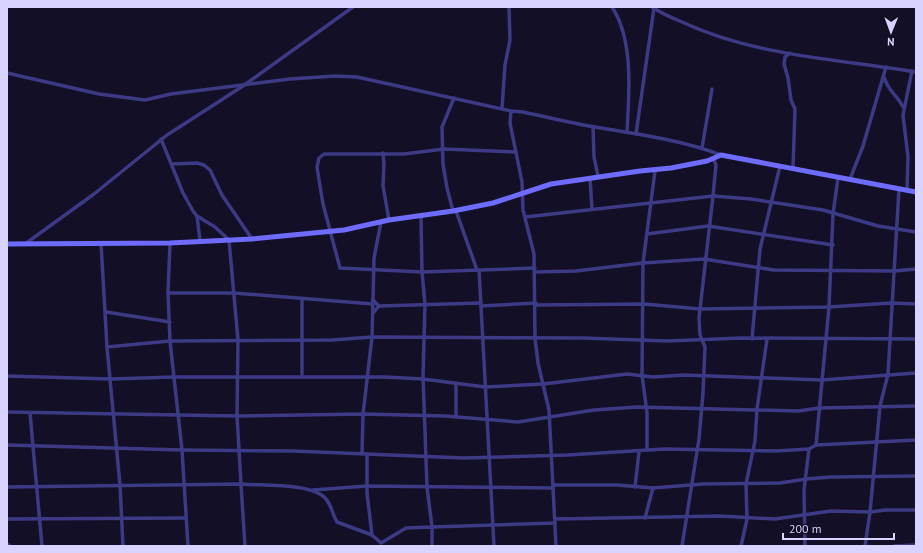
<svg xmlns="http://www.w3.org/2000/svg" width="923" height="553" viewBox="0 0 923 553" font-family="'PT Sans',sans-serif">
<style>
.lines{fill:none;stroke-linecap:round;stroke-linejoin:round}
.street{stroke:#3d3a85;stroke-width:3.5}
.secondary{stroke:#6f6bff;stroke-width:5}
</style>
<rect width="100%" height="100%" fill="#130f26"/>
<g class="lines">
<g class="street">
<path d="M612,7C634,40 629,95 627,132"/>
<path d="M652,7C661,13 672,18 682,22C754,56 838,59 916,72"/>
<path d="M790,53L785,57L784,64L788,78L791,100L795,109L793,168"/>
<path d="M7,73L99,94L145,100L171,94L290,79L335,76L357,77L511,111L523,112C547,117 571,123 595,127C637,134 681,140 721,155"/>
<path d="M884,77C888,91 896,94 903,107"/>
<path d="M502,108L505,65L510,40L509,7"/>
<path d="M511,111L510,123L522,182L523,210L534,254L535,338L538,363L549,410L556,546"/>
<path d="M593,127L594,157L598,176"/>
<path d="M636,134L654,8"/>
<path d="M161,139L183,193L193,211L197,216L215,227L229,240L238,340L237,416L241,484C263,486 313,483 326,499C332,506 332,514 337,522L372,535L381,543L406,528L432,527V546"/>
<path d="M702,148L712,89"/>
<path d="M516,152L444,149L404,154H324L319,158L317,167L319,180L323,204L340,268L422,272L425,304L423,376L427,487L432,527L555,523"/>
<path d="M383,153L384,164L383,186L389,220"/>
<path d="M172,164L197,163L204,165L210,170L222,195L252,239"/>
<path d="M590,178L592,209"/>
<path d="M850,179L863,146L886,67"/>
<path d="M907,190L908,157L903,115L912,71"/>
<path d="M453,211L447,188L443,164L442,127L454,98"/>
<path d="M456,211L477,270"/>
<path d="M197,216L200,241"/>
<path d="M421,216L422,272L535,268"/>
<path d="M525,217L713,196L751,199L823,210L878,226L916,232"/>
<path d="M647,234L708,226L833,245"/>
<path d="M101,243L107,347L120,485L123,546"/>
<path d="M170,243L168,293L170,341L182,450L188,546"/>
<path d="M25,244L94,194L167,135L243,86L353,7"/>
<path d="M479,270L481,306L536,303"/>
<path d="M535,272L576,271L643,263L704,259L774,270L894,271L916,269"/>
<path d="M168,293H234L373,304"/>
<path d="M536,305L644,304L700,309L829,307L891,303L916,304"/>
<path d="M379,306L373,300L374,258L381,222"/>
<path d="M481,306L494,546"/>
<path d="M106,312L170,322"/>
<path d="M374,312L379,306L481,303"/>
<path d="M752,339L760,249L780,166"/>
<path d="M107,347L170,341L332,340L372,337L582,338L668,341L741,338L916,339"/>
<path d="M302,375V299"/>
<path d="M7,376L111,379L174,377H385L423,379L485,387L543,384L627,374L653,377L684,375L822,380L916,373"/>
<path d="M7,412L237,416L363,414L445,416L518,422L594,410L637,407L798,411L820,408L916,406"/>
<path d="M30,413L42,546"/>
<path d="M456,417V383"/>
<path d="M7,445L182,450L293,451L464,458L568,455L664,449L776,451L809,449L816,445L916,440"/>
<path d="M816,445L829,307L833,214L838,178"/>
<path d="M647,450V413L642,375L643,263L655,171"/>
<path d="M362,454L363,414L372,337L373,300"/>
<path d="M367,455V493L372,535"/>
<path d="M554,485H617L653,488L703,484L780,483L806,479L831,477L916,476"/>
<path d="M7,487L241,484L245,546"/>
<path d="M635,487L639,452"/>
<path d="M313,490L367,486L553,488"/>
<path d="M645,518L653,488"/>
<path d="M7,519L186,518"/>
<path d="M555,519L720,516L775,519L831,511L870,512L886,510H916"/>
<path d="M7,544L10,546"/>
<path d="M682,546L699,439L703,393L705,347L700,335L699,318L713,196L716,165L713,158"/>
<path d="M741,546L747,519L746,484L755,441L757,409L767,339"/>
<path d="M805,546L804,490L809,449"/>
<path d="M865,546L870,512L880,406L888,374L899,189"/>
<path d="M894,546L916,545"/>
</g>
<path class="secondary" d="M7,244L170,243L252,239L344,230L389,220L453,211L493,203L551,184L640,171L671,168L707,161L721,155L916,192"/>
</g>
<rect width="923" height="553" fill="none" stroke="#d9d4ff" stroke-width="16"/>
<g transform="translate(891 32) rotate(181)" stroke="#130f26" stroke-width="3" paint-order="stroke">
<path d="M0-3L7 15L0 10L-7 15Z" fill="#d9d4ff"/>
<text y="-6" font-size="11" font-weight="bold" text-anchor="middle" fill="#d9d4ff">N</text>
</g>
<path d="M783 533v6h111v-6" fill="none" stroke="#d9d4ff" stroke-width="2"/>
<text x="789" y="533" font-size="12" fill="#d9d4ff" stroke="#130f26" stroke-width="3" paint-order="stroke">200 m</text>
</svg>
